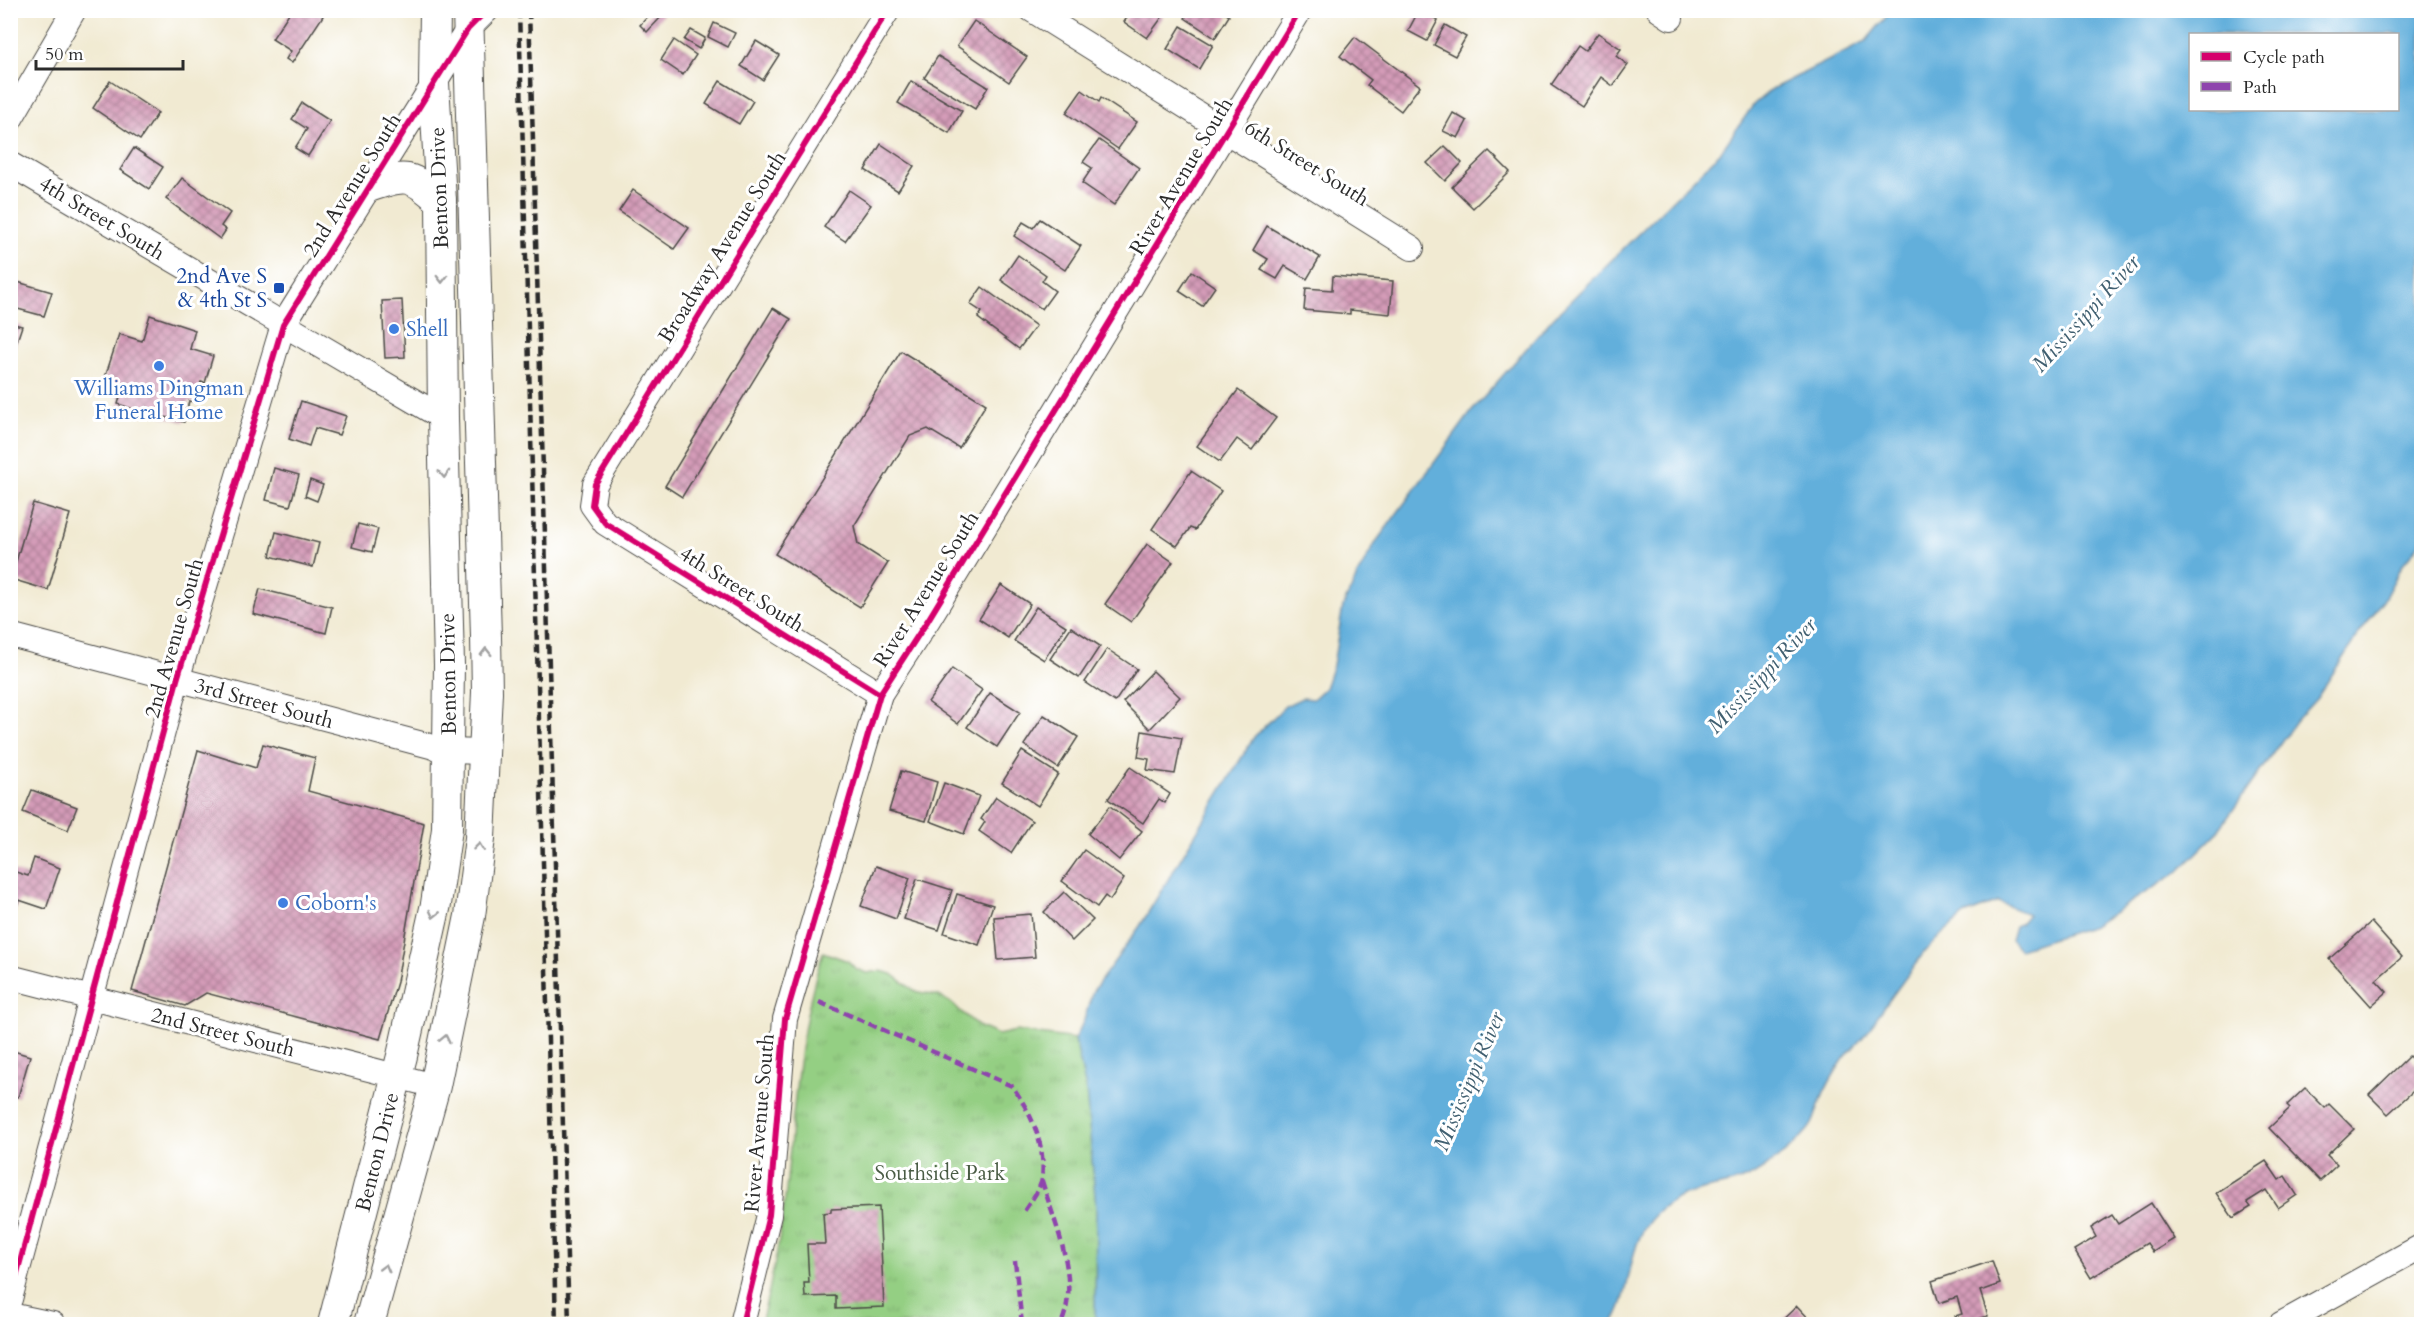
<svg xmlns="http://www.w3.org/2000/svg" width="2432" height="1335" viewBox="0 0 2432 1335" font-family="Cardo,serif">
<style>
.park{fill:url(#park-tufts);stroke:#607d57;stroke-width:1.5}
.water{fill:#62afdb;stroke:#466d83;stroke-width:1.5;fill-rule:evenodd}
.building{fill:url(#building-cross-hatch)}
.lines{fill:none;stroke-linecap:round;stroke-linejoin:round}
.minor-casing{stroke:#494844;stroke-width:26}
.major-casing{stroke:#494844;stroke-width:32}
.minor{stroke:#fff;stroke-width:24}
.major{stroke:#fff;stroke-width:30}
.rail{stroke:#2b2b2b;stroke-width:4.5;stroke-dasharray:9 4.5;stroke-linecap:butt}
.quiet{stroke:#8e44ad;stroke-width:4.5;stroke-dasharray:9 4.5;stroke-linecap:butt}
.cycleway-casing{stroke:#fff;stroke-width:10}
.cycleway{stroke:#d6006c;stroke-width:6}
.oneway{stroke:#a0a0a0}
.transit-dot{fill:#1a4fb4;stroke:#fff;stroke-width:2}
.shop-dot{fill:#3f7fe0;stroke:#fff;stroke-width:2}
.labels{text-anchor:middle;stroke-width:6;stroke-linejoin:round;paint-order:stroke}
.street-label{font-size:21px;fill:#2b2b2b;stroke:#fff}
.transit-label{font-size:21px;fill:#164399;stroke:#fff;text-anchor:end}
.shop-label{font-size:21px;fill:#366cbe;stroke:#fff;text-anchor:start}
.park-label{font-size:21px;fill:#4a5c45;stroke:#fff}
.water-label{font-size:22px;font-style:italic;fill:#416071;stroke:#fff}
</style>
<defs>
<pattern id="park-tufts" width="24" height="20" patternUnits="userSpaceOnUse" patternTransform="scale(1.5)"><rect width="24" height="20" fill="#94cf83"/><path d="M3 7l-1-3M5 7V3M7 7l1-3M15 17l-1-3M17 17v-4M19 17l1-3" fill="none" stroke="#80b271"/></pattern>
<pattern id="building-cross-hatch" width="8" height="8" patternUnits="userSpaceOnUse" patternTransform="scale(1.5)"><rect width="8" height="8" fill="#d49bb8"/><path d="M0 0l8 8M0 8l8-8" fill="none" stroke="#ac7f96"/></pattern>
</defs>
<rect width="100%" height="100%" fill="#fff"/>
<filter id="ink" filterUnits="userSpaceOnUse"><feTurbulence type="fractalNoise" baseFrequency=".0167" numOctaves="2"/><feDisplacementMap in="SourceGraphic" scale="12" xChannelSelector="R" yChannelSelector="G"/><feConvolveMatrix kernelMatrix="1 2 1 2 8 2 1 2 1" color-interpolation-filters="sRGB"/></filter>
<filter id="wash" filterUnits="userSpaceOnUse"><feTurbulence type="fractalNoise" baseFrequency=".008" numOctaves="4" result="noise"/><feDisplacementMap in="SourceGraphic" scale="24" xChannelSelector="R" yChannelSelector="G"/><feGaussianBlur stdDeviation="1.35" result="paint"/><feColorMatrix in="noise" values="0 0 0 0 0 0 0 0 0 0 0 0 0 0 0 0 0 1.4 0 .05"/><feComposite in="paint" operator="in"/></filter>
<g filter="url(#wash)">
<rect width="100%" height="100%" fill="#f1ead2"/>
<path class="park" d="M823,952L848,961L856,969L867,973L881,971L892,974L915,991L939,996L951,1003L978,1026L998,1035L1016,1031L1075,1039L1086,1089L1096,1207L1095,1324H761C772,1281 781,1235 786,1190C794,1110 798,1029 823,952Z"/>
<path class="water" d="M1892,10L2421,11V542L2403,564L2383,601L2357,636L2317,698L2295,722L2216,834L2178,872L2093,926L2019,949L2011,940L2015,926L2020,924L2028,914L1998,902L1964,915L1943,933L1925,951L1877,1017C1869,1034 1854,1045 1843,1060C1835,1072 1826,1087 1821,1100C1818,1107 1816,1115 1813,1122C1805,1139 1764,1170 1747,1178C1714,1192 1685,1185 1655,1215C1625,1244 1634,1292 1612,1324H1095L1096,1207L1086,1089L1075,1039L1084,1020L1093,991L1140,926L1254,737L1285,706L1302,698L1313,699L1325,688L1333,665L1343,606L1359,572L1376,542L1472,411L1553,318L1720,153L1754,104L1772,89L1865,42ZM2190,34H2398V110H2190Z"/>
<g id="blocks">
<g class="building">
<path d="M291,10H315L323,16L292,63L286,59L291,51L272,39Z"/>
<path d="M654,10H658L663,15L647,32L640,25Z"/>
<path d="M1132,10H1155L1163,16L1147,38L1124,22Z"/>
<path d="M1190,10H1221L1229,16L1215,38L1185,18Z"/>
<path d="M1419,10L1438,20L1427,41L1408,31Z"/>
<path d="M974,21L1027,57L1009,82L957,46Z"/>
<path d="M714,23L735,33L728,47L708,37Z"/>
<path d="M1445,25L1466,37L1455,56L1434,45Z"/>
<path d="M1181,26L1213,45L1199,69L1167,49Z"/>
<path d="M691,30L705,38L699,49L684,40Z"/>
<path d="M1598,33L1621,49L1616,56L1628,65L1613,86L1601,77L1582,106L1551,85L1578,46L1585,51Z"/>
<path d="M1355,37L1420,86L1401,111L1367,85L1371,80L1340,56Z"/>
<path d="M674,40L696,55L683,75L661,60Z"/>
<path d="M756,41L779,55L763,80L741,66Z"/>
<path d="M938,56L988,87L975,109L924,78Z"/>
<path d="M110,81L158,113L140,140L93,108Z"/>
<path d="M720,81L753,101L739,124L706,104Z"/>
<path d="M911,81L962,111L949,133L898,103Z"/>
<path d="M1082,90L1099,102L1101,98L1137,122L1118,149L1066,113Z"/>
<path d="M302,103L330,121L308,156L295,148L307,129L292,119Z"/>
<path d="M1453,113L1467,121L1458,138L1443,131Z"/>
<path d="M1099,140L1139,168L1114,205L1082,183L1092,168L1083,162Z"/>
<path d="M881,144L914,166L898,191L865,170Z"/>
<path d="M1445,146L1462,163L1445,181L1427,163Z"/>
<path d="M134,148L163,167L149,189L120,170Z"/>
<path d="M1489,151L1510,172L1473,208L1452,187Z"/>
<path d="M182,178L230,213L221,226L226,230L220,239L166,199Z"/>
<path d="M633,190L689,228L674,249L619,211Z"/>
<path d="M849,190L871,205L845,241L824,227Z"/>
<path d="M1040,219L1081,246L1065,270L1014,236L1023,222L1033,228Z"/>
<path d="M1267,226L1320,257L1307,279L1285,266L1277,279L1261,270L1268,259L1253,250Z"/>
<path d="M1018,255L1046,275L1042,281L1055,291L1042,309L1001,280Z"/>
<path d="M1192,271L1215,287L1202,306L1179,291Z"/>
<path d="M1333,276L1393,281L1390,314L1350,310V314L1304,310L1306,288L1332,290Z"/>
<path d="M14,281L52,292L44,316L10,307V292Z"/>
<path d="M982,287L1036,326L1019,349L978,318L982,312L970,304Z"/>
<path d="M402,300L405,357L385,358L382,301Z"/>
<path d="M773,308L791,319L682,497L665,486Z"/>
<path d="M150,315L195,330L190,349L213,356L205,383L201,382L195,402L189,401L184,422L141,411L140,415L132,413L133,409L118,404L120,397L101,390L119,334L142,341Z"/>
<path d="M10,323L22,326L11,359H10Z"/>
<path d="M901,351L986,404L959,448L928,429L910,436L854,526L858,544L888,563L860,607L775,554Z"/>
<path d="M1238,390L1276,418L1252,450L1237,439L1220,462L1197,446Z"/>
<path d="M301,401L346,416L339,435L315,428L309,446L289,439Z"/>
<path d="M274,468L299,475L290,506L266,500Z"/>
<path d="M1191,471L1221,491L1195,530L1190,528L1177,546L1152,529Z"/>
<path d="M310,480L323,485L317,501L305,496Z"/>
<path d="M33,503L70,514L48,590L11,579Z"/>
<path d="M358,524L378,529L372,552L352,547Z"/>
<path d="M276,532L319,543L313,567L270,556Z"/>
<path d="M1147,544L1173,562L1131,622L1105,604Z"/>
<path d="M1001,585L1030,604L1008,638L979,619Z"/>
<path d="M260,589L332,607L326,633L253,614Z"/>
<path d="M1036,607L1066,626L1044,660L1014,641Z"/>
<path d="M1071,627L1100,646L1079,678L1050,659Z"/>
<path d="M1107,649L1137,669L1115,702L1085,682Z"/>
<path d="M952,669L982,690L958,724L928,702Z"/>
<path d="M1153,671L1180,697L1150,729L1123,702Z"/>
<path d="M990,693L1020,712L997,747L967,727Z"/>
<path d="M1044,715L1078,737L1058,768L1024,745Z"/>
<path d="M1142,731L1182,738L1175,774L1147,770L1149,759L1138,757Z"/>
<path d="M263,744L315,758L308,791L424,823L397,982L380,1039L206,993L185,1006L132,991L198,750L256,768Z"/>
<path d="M1022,751L1058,774L1038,806L1002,783Z"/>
<path d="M1130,767L1170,794L1165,803L1159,799L1143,823L1108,799Z"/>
<path d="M901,771L937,782L926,821L889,811Z"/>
<path d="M944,783L979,796L964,834L930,821Z"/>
<path d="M32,790L77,807L68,830L23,812Z"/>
<path d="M996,797L1032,821L1011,853L979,831L985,822L981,819Z"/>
<path d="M1110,806L1142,831L1119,860L1088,834Z"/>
<path d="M1084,850L1124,879L1110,900L1105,896L1097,907L1062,881Z"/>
<path d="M34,858L60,868L46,909L19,900L10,925V870L28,876Z"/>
<path d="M876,866L910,878L896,919L861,906Z"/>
<path d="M917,879L952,890L939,930L904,919Z"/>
<path d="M1064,892L1093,920L1072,941L1044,912Z"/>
<path d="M957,894L993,905L979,945L944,933Z"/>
<path d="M1031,914L1035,957L998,960L994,917Z"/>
<path d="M2371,922L2402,957L2376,980L2387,992L2371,1006L2329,959Z"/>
<path d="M10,1050L30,1056L18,1097L10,1095Z"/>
<path d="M2409,1056L2422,1069V1083L2388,1114L2369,1095Z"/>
<path d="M2305,1088L2325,1108L2329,1104L2354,1129L2327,1155L2337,1165L2320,1181L2269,1128L2290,1108L2287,1105Z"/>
<path d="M2266,1161L2279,1180L2285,1176L2297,1195L2278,1208L2266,1190L2247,1202L2251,1207L2233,1218L2216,1193Z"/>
<path d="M2151,1203L2174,1239L2153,1252L2147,1243L2091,1278L2074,1250L2096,1237L2091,1228L2112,1215L2118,1224Z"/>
<path d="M879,1207L884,1307L836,1309V1296L805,1297L804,1283H809L807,1244H825L823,1213L831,1212V1209Z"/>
<path d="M1992,1261L2000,1284L1980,1291L1988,1316L1958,1324L1955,1316L1962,1314L1957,1297L1939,1303L1932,1281Z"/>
<path d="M1797,1306L1814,1324H1778Z"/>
</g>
</g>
</g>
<g filter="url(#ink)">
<use href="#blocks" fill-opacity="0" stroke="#494844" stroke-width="1.5"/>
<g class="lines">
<g class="minor-casing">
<g id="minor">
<path d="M1032,10L1412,248"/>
<path d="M1659,10L1671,18"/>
<path d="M10,120L74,10"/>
<path d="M10,164L443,418"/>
<path d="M10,635L449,751L483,752"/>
<path d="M880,694L605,523L592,505L595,484L888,10"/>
<path d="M10,977L435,1086"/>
<path d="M10,1299L177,680L283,325L468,29L487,10"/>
<path d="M10,1315L53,1324"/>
<path d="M742,1324L769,1215L785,1019L880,694L928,620L1300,10"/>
<path d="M2281,1324L2422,1246"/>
</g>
</g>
<g class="major-casing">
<g id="major">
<path d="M369,187C408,173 410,175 441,201"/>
<path d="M333,1324L402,1056L436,904L447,829L449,665L443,418L441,201L434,83L435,10"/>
<path d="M369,1324L435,1086L470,916L480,838L487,692L486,637L468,10"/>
</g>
</g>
<use href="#minor" class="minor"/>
<use href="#major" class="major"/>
<g class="rail">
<path d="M519,10L556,1324"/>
<path d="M529,10L569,1324"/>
</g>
<g class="quiet">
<path d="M819,1002L1012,1086C1031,1113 1046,1144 1042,1179C1040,1190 1029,1203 1023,1213"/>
<path d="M1042,1181C1055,1225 1081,1279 1061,1324"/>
<path d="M1015,1261L1022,1324"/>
</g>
<g class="cycleway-casing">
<g id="cycleway">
<path d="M880,694L605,523L592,505L595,484L888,10"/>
<path d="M10,1299L177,680L283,325L468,29L487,10"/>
<path d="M742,1324L769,1215L785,1019L880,694L928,620L1300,10"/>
</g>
</g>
<use href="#cycleway" class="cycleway"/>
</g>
<defs><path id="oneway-chevron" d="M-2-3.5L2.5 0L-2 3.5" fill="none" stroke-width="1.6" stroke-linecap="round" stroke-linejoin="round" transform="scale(1.5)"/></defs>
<g class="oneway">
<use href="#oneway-chevron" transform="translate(442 279) rotate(90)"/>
<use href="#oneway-chevron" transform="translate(444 474) rotate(88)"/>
<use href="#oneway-chevron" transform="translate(486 652) rotate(-91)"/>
<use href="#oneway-chevron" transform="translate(479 847) rotate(-83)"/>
<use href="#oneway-chevron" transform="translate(434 914) rotate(103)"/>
<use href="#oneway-chevron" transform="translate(445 1039) rotate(-78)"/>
<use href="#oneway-chevron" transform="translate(385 1268) rotate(-75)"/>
</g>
</g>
<rect class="transit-dot" x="273" y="282" width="12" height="12" rx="3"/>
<g class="shop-dot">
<circle cx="394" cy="329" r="6"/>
<circle cx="159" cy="366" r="6"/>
<circle cx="283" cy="903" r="6"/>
</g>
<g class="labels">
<g class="street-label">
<text transform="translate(1307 163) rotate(32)" y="7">6th Street South</text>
<text transform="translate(1181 176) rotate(-59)" y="7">River Avenue South</text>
<text transform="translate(352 185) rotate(-58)" y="7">2nd Avenue South</text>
<text transform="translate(439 188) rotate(-92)" y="7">Benton Drive</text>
<text transform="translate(102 218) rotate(31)" y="7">4th Street South</text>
<text transform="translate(722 247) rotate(-58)" y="7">Broadway Avenue South</text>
<text transform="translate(742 589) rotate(32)" y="7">4th Street South</text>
<text transform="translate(926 589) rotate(-58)" y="7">River Avenue South</text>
<text transform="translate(174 638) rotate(-74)" y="7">2nd Avenue South</text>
<text transform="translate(448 674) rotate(-91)" y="7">Benton Drive</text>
<text transform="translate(264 703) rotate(15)" y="7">3rd Street South</text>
<text transform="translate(223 1032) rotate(14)" y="7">2nd Street South</text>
<text transform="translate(759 1123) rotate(-85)" y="7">River Avenue South</text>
<text transform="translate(377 1152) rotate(-76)" y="7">Benton Drive</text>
</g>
<g class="transit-label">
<text x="267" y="283">2nd Ave S<tspan x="267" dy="24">&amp; 4th St S</tspan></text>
</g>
<g class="shop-label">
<text x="406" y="336">Shell</text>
<text x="159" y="395" text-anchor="middle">Williams Dingman<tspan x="159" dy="24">Funeral Home</tspan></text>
<text x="295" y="910">Coborn's</text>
</g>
<g class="park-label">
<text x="940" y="1180">Southside Park</text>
</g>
<g class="water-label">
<text transform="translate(2085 313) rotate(-48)" y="8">Mississippi River</text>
<text transform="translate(1761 675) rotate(-47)" y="8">Mississippi River</text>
<text transform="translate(1468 1081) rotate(-67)" y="8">Mississippi River</text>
</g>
</g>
<rect width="2432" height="1335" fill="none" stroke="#fff" stroke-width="36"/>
<rect x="2189" y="33" width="210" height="78" fill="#ffffff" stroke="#aaaaaa" stroke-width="1.5"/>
<rect x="2201" y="52" width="30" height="9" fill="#d6006c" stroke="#aaaaaa" stroke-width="1.5"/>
<text x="2243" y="63" font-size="18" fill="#2b2b2b">Cycle path</text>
<rect x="2201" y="82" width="30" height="9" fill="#8e44ad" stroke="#aaaaaa" stroke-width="1.5"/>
<text x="2243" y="93" font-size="18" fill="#2b2b2b">Path</text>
<path d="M36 60v9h147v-9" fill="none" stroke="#2b2b2b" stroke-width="3"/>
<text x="45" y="60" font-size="18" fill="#2b2b2b" stroke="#ffffff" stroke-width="4.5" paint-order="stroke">50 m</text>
</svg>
